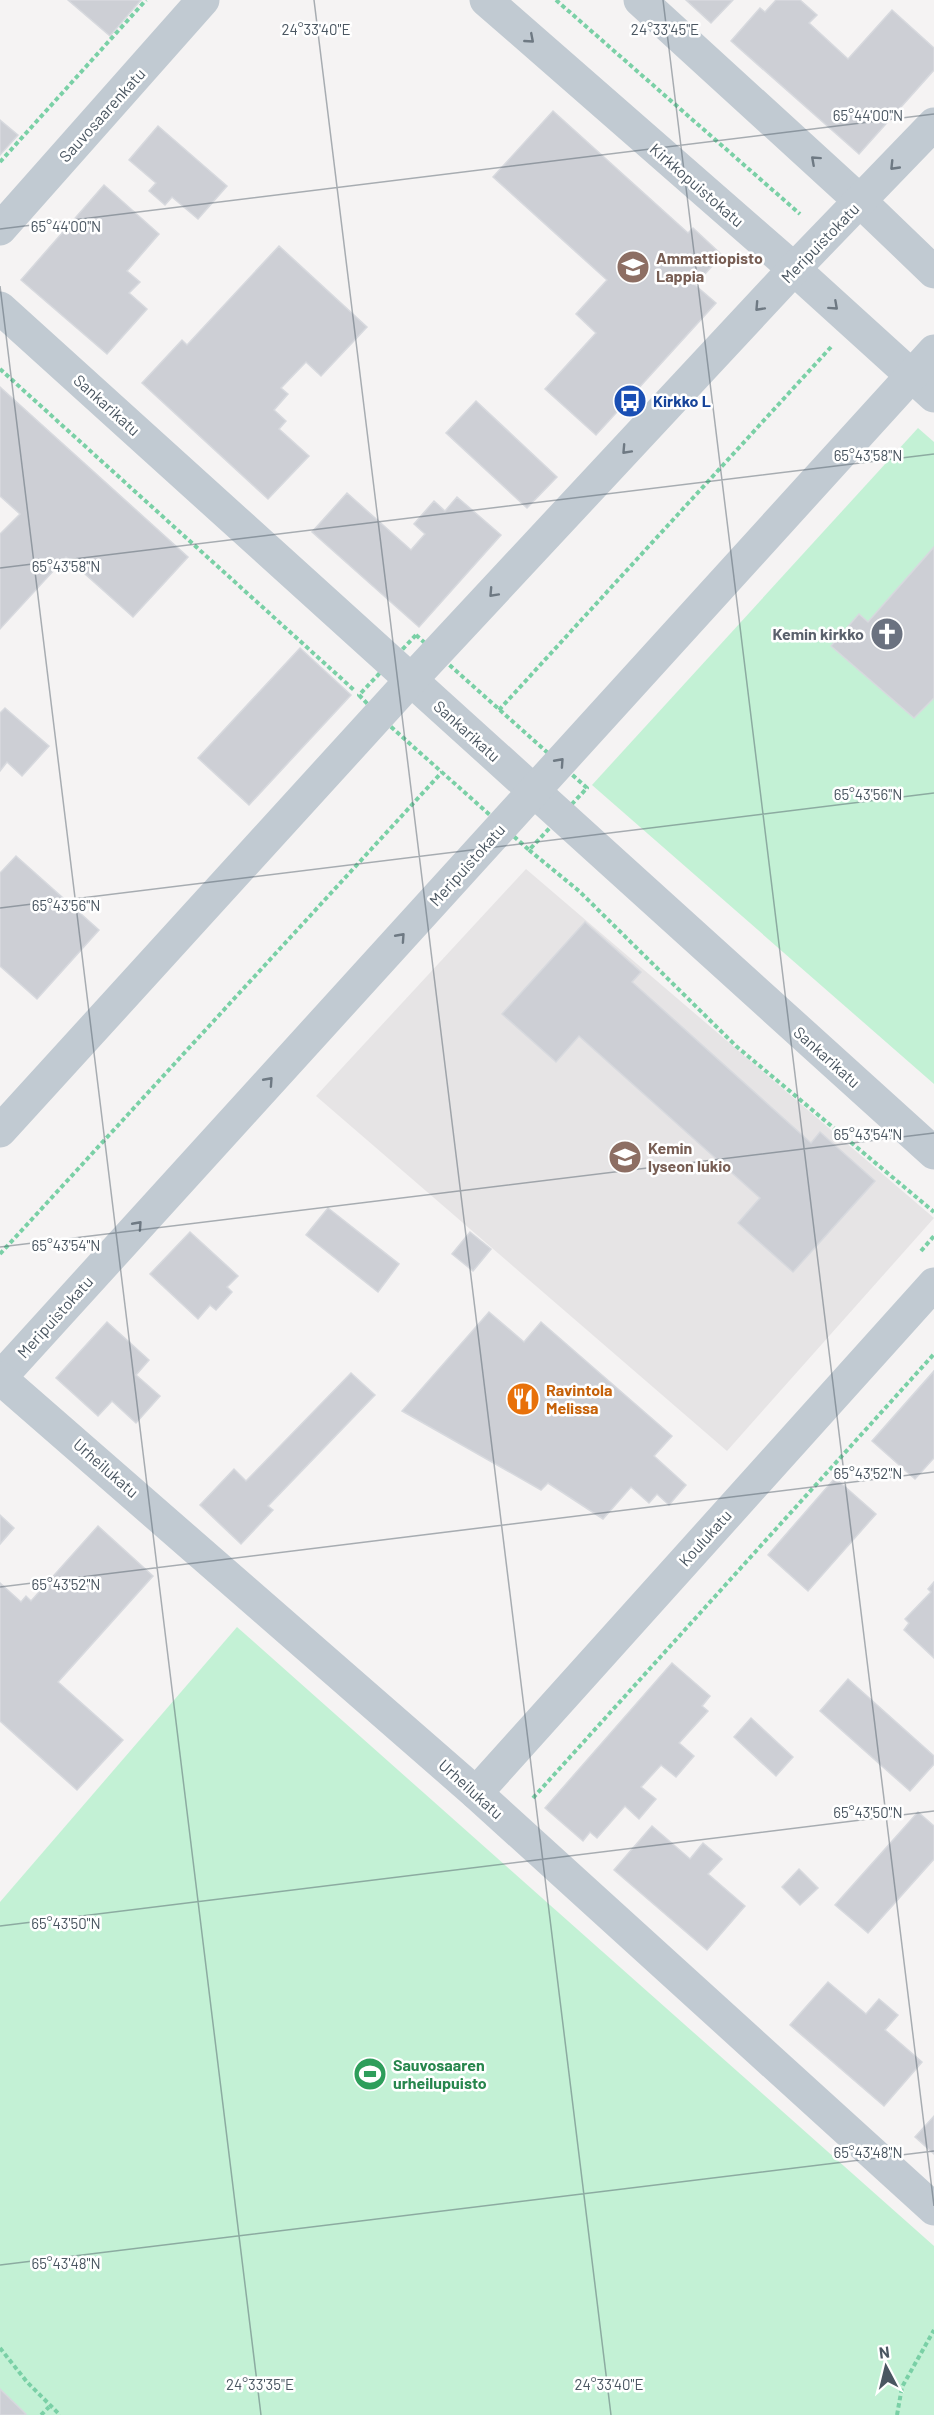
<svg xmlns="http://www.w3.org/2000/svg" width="934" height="2415" viewBox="0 0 934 2415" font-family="Barlow,sans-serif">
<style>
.education{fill:#e6e4e5}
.green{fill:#c3f1d5}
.building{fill:#cdcfd5;stroke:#d7d9de;stroke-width:1.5}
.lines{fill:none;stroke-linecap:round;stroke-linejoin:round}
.path{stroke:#7ad0a6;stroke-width:4;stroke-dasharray:4.5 3;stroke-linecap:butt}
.minor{stroke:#c1cad2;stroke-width:33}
.oneway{stroke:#6e7983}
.ticks{fill:none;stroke:#4a5661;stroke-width:1.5;stroke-opacity:0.45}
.labels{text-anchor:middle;stroke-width:5;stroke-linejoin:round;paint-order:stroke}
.street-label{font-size:16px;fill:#4a5661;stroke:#fff}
.education-label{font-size:16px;font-weight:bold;fill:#785e54;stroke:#fff;text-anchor:start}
.transit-label{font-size:16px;font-weight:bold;fill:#164399;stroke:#fff;text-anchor:start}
.worship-label{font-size:16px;font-weight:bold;fill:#5b616d;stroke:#fff;text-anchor:end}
.food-label{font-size:16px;font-weight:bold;fill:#c56008;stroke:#fff;text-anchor:start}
.leisure-label{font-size:16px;font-weight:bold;fill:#27864d;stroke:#fff;text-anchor:start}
.ticks-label{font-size:15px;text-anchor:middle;fill:#4a5661;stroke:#fff;stroke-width:5;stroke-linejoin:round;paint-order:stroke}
</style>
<rect width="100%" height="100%" fill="#f5f3f3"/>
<path class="education" d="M526,869L934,1218L727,1451L316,1096Z"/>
<g class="green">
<path d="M918,428L934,442V1084L592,785Z"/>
<path d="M237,1627L934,2246V2415H0V1902Z"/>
</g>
<g class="building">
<path d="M68,0H141L110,36Z"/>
<path d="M686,0H733L711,23Z"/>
<path d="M776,0H800L817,15L809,23L848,59L892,10L934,48V70L859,154L731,41L760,8L765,12Z"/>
<path d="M553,111L688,233L693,228L722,255L695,285L716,303L596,435L545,389L596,333L576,314L607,280L493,177Z"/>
<path d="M0,120L18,135L0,155Z"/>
<path d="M158,126L227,186L198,219L172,197L165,205L149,191L156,183L129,160Z"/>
<path d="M104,185L159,234L127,271L140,282L129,293L147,309L107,354L21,280Z"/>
<path d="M279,246L367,327L321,376L306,362L281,388L288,394L274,410L286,421L279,429L309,456L268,499L142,383L182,340L187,345Z"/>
<path d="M0,387L188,557L133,617L66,557L0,629V534L20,514L0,496Z"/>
<path d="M476,401L557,477L527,508L446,433Z"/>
<path d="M347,493L411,550L425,534L414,524L434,501L445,511L457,497L501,535L419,627L312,532Z"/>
<path d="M934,547V698L914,718L831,646L859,614L868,622Z"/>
<path d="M300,648L351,695L249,805L198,758Z"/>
<path d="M5,708L49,746L22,776L7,762L0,771V713Z"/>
<path d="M16,856L99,930L37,999L0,966V873Z"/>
<path d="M585,922L641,972L632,982L811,1143L820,1132L875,1181L793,1272L738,1223L760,1198L579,1036L556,1062L502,1014Z"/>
<path d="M328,1208L399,1264L378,1292L306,1235Z"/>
<path d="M190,1232L238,1276L227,1287L232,1292L216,1310L210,1305L198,1319L150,1274Z"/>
<path d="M470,1232L491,1249L473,1271L452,1254Z"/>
<path d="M489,1312L524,1342L541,1322L672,1436L654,1456L686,1485L669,1505L657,1494L649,1503L631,1487L603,1519L548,1483L541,1490L402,1411Z"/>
<path d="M107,1322L149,1360L136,1375L160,1396L136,1423L112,1401L98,1416L56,1378Z"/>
<path d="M934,1371V1458L915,1479L872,1441Z"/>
<path d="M351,1373L375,1395L268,1506L273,1510L241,1544L200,1505L234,1469L246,1481Z"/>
<path d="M835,1478L876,1514L808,1591L768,1555Z"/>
<path d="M0,1515L14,1528L0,1544Z"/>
<path d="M98,1526L153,1576L58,1682L123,1740L77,1790L0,1721V1583L21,1602L26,1596L31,1601Z"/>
<path d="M934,1582V1658L904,1630L909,1623L905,1619L931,1592L928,1589Z"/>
<path d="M672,1663L710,1696L702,1706L708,1711L679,1743L694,1756L676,1777L661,1765L641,1787L656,1799L639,1819L625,1806L597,1838L590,1832L583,1841L545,1808Z"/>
<path d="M848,1679L934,1756V1764L910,1791L820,1711Z"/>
<path d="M751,1718L793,1757L776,1776L734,1737Z"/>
<path d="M918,1812L934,1826V1859L868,1933L835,1905Z"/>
<path d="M652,1826L690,1859L703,1843L722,1859L708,1874L745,1906L707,1950L614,1870Z"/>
<path d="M799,1869L818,1888L800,1905L782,1887Z"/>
<path d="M828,1982L866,2014L879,1999L898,2015L885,2030L922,2062L884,2106L790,2025Z"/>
<path d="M934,2116V2154L915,2137Z"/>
<path d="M0,2389L26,2414L24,2415H0Z"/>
</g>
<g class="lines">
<g class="path">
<path d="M556,0L800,214"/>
<path d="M0,162L146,0"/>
<path d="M0,369L354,690"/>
<path d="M416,635L587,788L529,850L379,716L359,695Z"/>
<path d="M499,710L831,347"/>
<path d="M529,850L579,891L736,1046L934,1212"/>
<path d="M921,1251L934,1236"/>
<path d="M0,1254L442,772"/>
<path d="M533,1798L934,1354"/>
<path d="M0,2348L27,2382L60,2415"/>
<path d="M41,2415L49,2407"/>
<path d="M897,2415L902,2387L934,2330"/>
</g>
<g class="minor">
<path d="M486,0L794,269L934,396"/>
<path d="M640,0L860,201L934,272"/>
<path d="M0,229L203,0"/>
<path d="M0,308L934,1153"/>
<path d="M0,1131L411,680L794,269L934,124"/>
<path d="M0,1378L934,351"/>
<path d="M0,1378L476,1793L934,2209"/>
<path d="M476,1793L934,1284"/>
</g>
</g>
<defs><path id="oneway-chevron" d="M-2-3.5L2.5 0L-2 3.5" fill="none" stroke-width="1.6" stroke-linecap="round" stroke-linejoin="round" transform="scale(1.5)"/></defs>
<g class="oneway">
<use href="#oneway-chevron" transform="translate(530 39) rotate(41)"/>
<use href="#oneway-chevron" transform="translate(815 160) rotate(-138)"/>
<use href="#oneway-chevron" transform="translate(894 166) rotate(134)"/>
<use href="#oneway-chevron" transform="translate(834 306) rotate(42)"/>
<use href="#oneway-chevron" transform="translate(759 307) rotate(133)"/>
<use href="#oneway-chevron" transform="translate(626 450) rotate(133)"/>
<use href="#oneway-chevron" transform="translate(493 593) rotate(133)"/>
<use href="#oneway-chevron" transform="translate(560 762) rotate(-48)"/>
<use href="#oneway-chevron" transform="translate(401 937) rotate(-48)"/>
<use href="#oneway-chevron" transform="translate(269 1081) rotate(-48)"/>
<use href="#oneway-chevron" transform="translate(138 1225) rotate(-48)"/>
</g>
<path class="ticks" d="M314,0L611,2415M663,0L934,2206M0,229L934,114M0,286L261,2415M0,568L934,454M0,908L934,793M0,1247L934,1133M0,1587L934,1472M0,1926L934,1811M0,2265L934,2151"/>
<defs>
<g id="school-disc" transform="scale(1.725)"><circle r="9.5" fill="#8d6e63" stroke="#fff"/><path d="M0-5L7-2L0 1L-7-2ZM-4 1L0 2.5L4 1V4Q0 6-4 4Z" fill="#fff"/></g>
<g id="bus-disc" transform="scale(1.725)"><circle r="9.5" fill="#1a4fb4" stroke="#fff"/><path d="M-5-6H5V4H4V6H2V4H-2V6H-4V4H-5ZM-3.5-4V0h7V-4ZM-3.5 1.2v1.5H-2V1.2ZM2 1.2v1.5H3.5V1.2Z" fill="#fff"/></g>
<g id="church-disc" transform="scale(1.725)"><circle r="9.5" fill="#6b7280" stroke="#fff"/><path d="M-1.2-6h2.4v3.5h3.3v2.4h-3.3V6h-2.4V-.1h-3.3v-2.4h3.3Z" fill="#fff"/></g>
<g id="restaurant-disc" transform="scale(1.725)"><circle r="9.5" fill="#e8710a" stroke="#fff"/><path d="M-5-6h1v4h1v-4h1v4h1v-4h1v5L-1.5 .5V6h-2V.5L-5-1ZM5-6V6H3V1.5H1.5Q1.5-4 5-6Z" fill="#fff"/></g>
<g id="stadium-disc" transform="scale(1.725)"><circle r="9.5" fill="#2e9e5b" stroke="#fff"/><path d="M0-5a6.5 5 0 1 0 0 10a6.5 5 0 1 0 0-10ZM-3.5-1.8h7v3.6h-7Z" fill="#fff"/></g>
</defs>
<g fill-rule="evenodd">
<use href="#school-disc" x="633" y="267"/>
<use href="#bus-disc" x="630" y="401"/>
<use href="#church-disc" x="887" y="634"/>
<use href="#school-disc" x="625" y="1157"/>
<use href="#restaurant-disc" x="523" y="1399"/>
<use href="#stadium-disc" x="370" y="2074"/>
</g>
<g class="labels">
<g class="street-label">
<text transform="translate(102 115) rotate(-48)" y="6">Sauvosaarenkatu</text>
<text transform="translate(697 185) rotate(41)" y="6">Kirkkopuistokatu</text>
<text transform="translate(820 243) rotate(-46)" y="6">Meripuistokatu</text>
<text transform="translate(107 405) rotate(42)" y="6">Sankarikatu</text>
<text transform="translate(467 731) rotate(42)" y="6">Sankarikatu</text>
<text transform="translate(467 865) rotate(-48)" y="6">Meripuistokatu</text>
<text transform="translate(827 1057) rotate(42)" y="6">Sankarikatu</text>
<text transform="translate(55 1317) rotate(-48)" y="6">Meripuistokatu</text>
<text transform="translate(106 1468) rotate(41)" y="6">Urheilukatu</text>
<text transform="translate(705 1538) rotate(-48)" y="6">Koulukatu</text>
<text transform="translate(471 1789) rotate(42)" y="6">Urheilukatu</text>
</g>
<g class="education-label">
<text x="656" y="264">Ammattiopisto<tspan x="656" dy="18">Lappia</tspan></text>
<text x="648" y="1154">Kemin<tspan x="648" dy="18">lyseon lukio</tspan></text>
</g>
<g class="transit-label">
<text x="653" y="407">Kirkko L</text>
</g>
<g class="worship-label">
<text x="864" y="640">Kemin kirkko</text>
</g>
<g class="food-label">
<text x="546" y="1396">Ravintola<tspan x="546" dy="18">Melissa</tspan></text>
</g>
<g class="leisure-label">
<text x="393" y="2071">Sauvosaaren<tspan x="393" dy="18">urheilupuisto</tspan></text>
</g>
</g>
<g class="ticks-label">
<text x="316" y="35">24°33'40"E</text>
<text x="665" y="35">24°33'45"E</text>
<text x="868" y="121">65°44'00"N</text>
<text x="66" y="232">65°44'00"N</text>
<text x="868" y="461">65°43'58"N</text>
<text x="66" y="572">65°43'58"N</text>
<text x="868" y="800">65°43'56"N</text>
<text x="66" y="911">65°43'56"N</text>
<text x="868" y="1140">65°43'54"N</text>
<text x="66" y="1251">65°43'54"N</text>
<text x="868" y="1479">65°43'52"N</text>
<text x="66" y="1590">65°43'52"N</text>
<text x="868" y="1818">65°43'50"N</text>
<text x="66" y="1929">65°43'50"N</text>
<text x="868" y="2158">65°43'48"N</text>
<text x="66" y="2269">65°43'48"N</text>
<text x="260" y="2390">24°33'35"E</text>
<text x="609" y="2390">24°33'40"E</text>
</g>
<g transform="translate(886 2367) rotate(353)" stroke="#ffffff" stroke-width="4.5" paint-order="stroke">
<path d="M0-4.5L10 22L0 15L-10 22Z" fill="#4a5661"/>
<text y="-9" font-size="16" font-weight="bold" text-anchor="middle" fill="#4a5661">N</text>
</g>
</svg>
